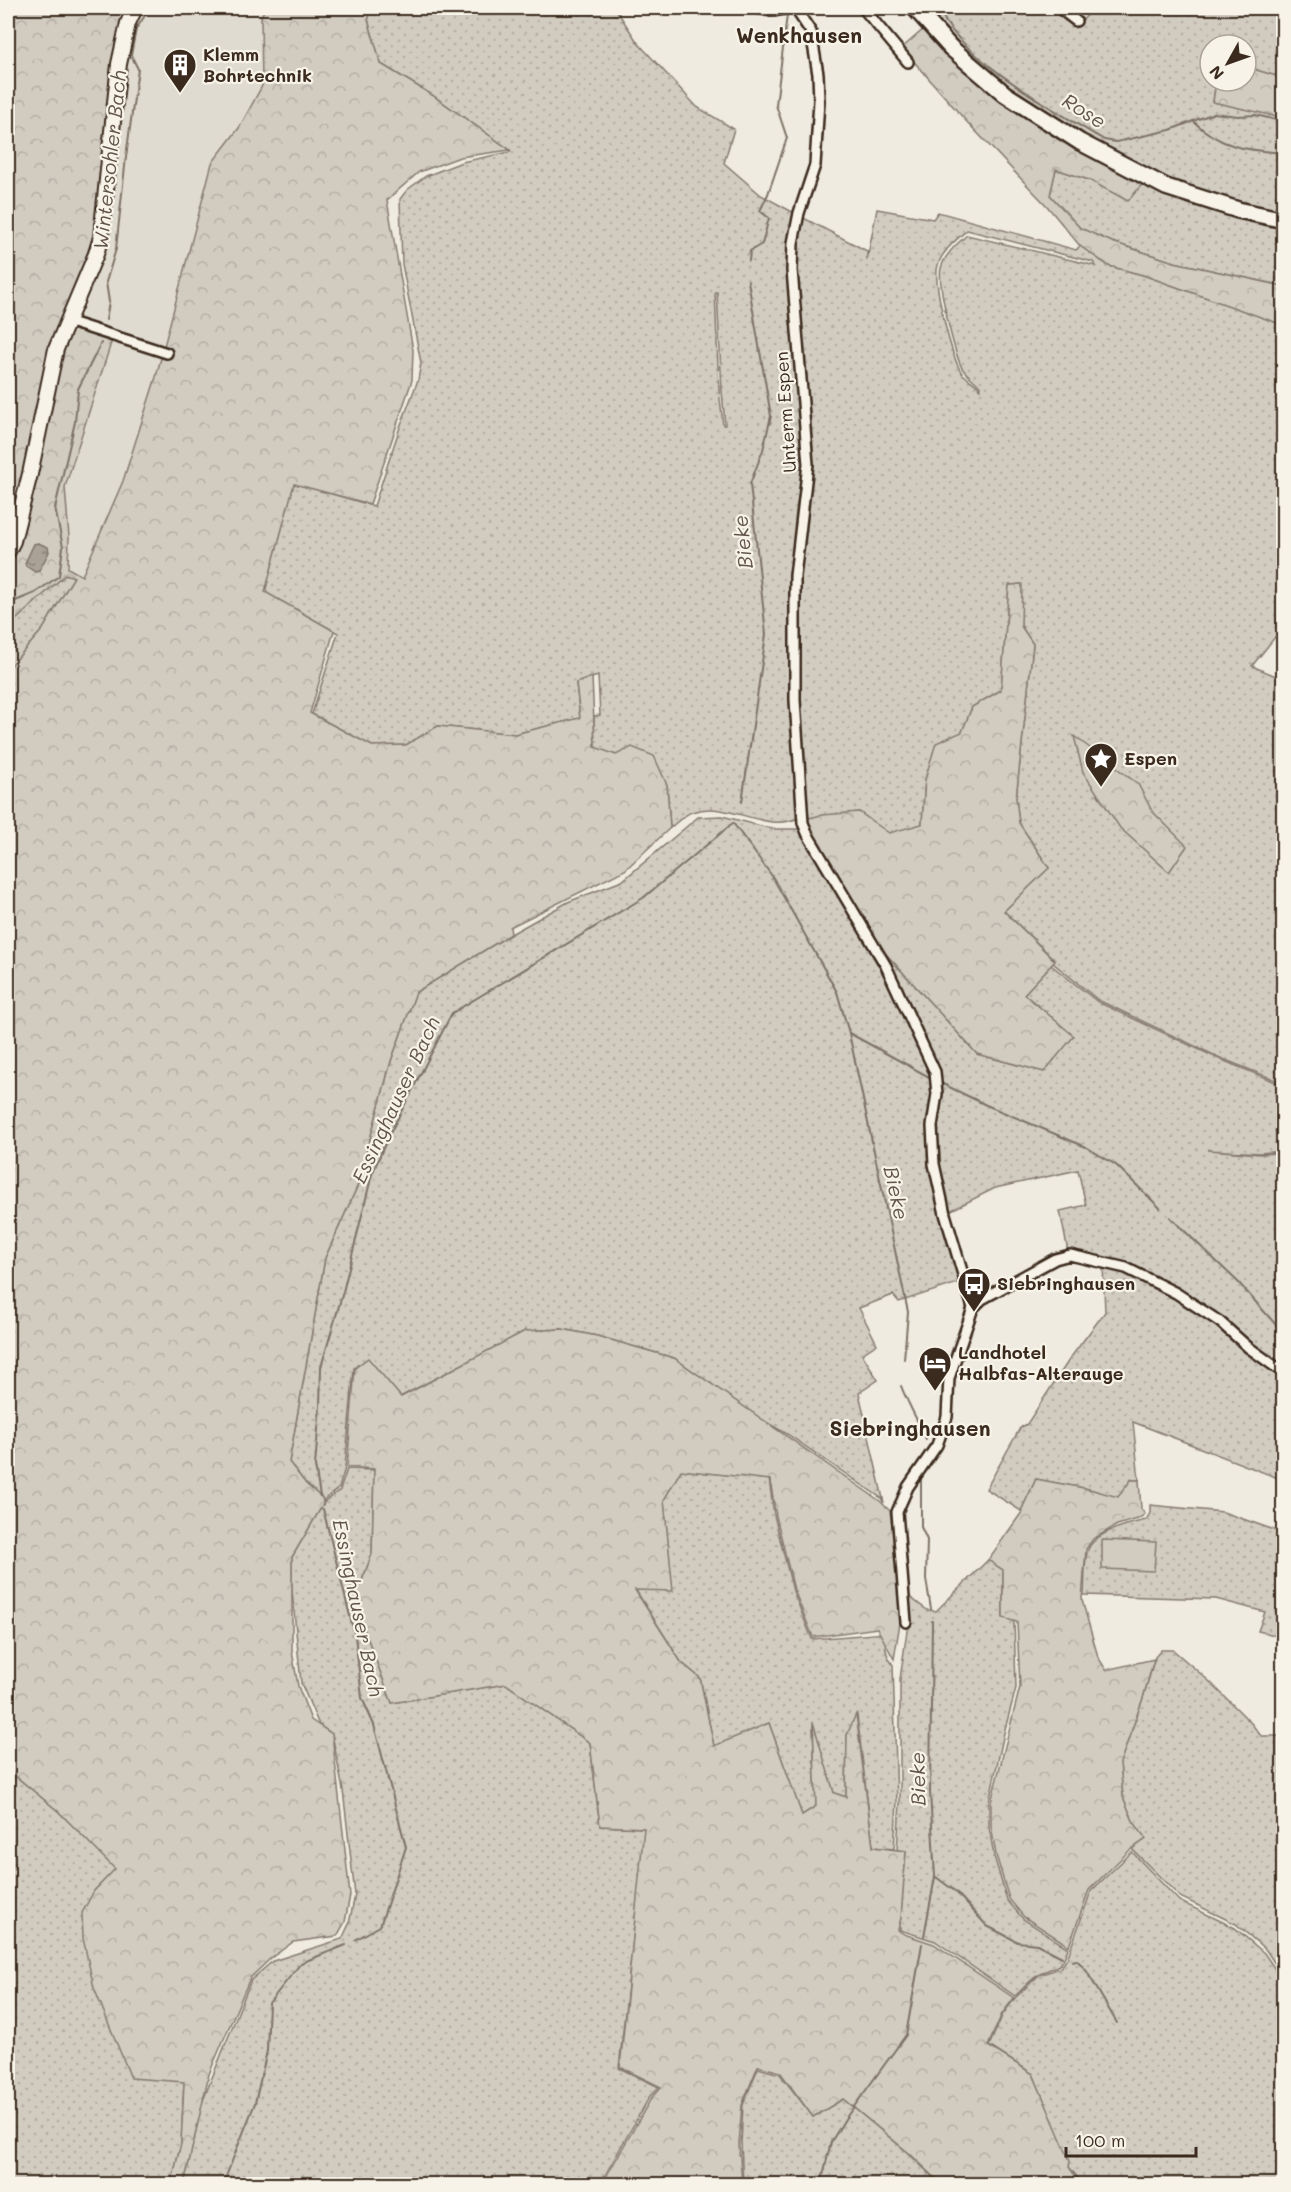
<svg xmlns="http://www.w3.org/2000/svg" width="1291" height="2192" viewBox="0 0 1291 2192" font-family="Mali,sans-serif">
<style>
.built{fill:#e0dbd0}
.grass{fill:url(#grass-dots);stroke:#867a6f;stroke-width:1.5;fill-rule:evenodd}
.forest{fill:url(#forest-crowns);stroke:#867a6f;stroke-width:1.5}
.garden{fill:#d1cbc0;stroke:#867a6f;stroke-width:1.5}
.water{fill:url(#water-ripples);stroke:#7e7266;stroke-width:1.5}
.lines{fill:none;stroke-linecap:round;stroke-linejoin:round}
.stream{stroke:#7e7266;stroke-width:2}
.street-casing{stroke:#3b2a1e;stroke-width:14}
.secondary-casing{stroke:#3b2a1e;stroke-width:18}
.primary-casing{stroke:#3b2a1e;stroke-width:20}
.street{stroke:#f7f3e8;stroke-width:9}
.secondary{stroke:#f7f3e8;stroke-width:14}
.primary{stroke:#f7f3e8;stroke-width:15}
.labels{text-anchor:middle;stroke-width:4.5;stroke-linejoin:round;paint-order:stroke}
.poi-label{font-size:18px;font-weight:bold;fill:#3b2a1e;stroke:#f7f3e8;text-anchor:start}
.street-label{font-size:18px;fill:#3b2a1e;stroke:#f7f3e8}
.water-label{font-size:20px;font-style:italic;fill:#625448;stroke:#f7f3e8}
.quarter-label{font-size:21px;font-weight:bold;fill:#3b2a1e;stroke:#f7f3e8}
</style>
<defs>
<pattern id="grass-dots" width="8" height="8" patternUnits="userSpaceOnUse" patternTransform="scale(1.5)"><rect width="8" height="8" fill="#d1cbc0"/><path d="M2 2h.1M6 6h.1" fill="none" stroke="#b4aea5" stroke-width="1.8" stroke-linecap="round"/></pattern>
<pattern id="forest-crowns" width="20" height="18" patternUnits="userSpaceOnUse" patternTransform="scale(1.5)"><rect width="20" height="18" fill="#d1cbc0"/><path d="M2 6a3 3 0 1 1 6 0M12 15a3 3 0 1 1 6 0" fill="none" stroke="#b4aea5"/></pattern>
<pattern id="water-ripples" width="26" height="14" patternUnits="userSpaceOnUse" patternTransform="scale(1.5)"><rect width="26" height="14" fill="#aaa296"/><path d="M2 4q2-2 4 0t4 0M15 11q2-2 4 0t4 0" fill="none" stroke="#8c847a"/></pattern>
</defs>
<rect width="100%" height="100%" fill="#efebe0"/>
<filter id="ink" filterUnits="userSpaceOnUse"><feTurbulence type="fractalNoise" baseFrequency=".0167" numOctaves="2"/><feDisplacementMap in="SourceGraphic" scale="12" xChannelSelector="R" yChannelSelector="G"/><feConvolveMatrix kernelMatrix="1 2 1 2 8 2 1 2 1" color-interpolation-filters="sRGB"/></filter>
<g filter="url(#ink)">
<path class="built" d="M143,8H265L261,17L262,86L239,128L212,163L156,377L123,481L82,576L68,568L69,537L65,487L112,341L70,328L98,265L128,39Z"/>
<g class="grass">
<path d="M372,8H615L638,43L697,107L734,129L724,163L761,195L796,214L789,245L806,446L793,574L801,817C763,835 730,799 692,812C685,814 676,823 670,828L667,785L616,755L595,748L594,716L600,715L598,676L576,683L580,718L515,734L438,726L406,745L372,746L312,714L338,633L265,592L294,483L374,506L400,427L418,380L421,363L402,264L400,199L407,190L426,176L462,162L510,152V150L432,95L381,64L368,20ZM715,292H717L722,391L725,425H723L719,390Z"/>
<path d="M906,8H1050L1075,28L1094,8H1277L1283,9V78L1246,67V45H1210V81H1216L1213,102L1283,118V286L1174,262L1112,242L1080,228L1050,195L1056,169L1089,180L1048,129L925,28Z"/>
<path d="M877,209L933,219L938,212L1076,250L1080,246L1109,266L1143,275L1283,325V627L1252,666L1283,679V1083L1218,1057L1098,1000L1053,963L1055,960L1004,911L1049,868L1019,823L1016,798L1033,644L1021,626V584L1009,586L1001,690L972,707L962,732L925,779L922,824L889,834L859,812L805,819L798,701L797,577L810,484L811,447L805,396L795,239L800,216L867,251V260ZM967,230L1093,262L1096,266L967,235C957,244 945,254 941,268C937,284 954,352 962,368C967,376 976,380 981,388L980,389C974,381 964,378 960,370C951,353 932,282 938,265C943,250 956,240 967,230Z"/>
<path d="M66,574L74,577L43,629L8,669V627Z"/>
<path d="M722,816L773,829H800L910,1021L932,1072L935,1093L930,1125L964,1281L899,1302L893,1295L859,1308L877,1344L862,1354L878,1380L859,1393L884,1503L881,1498L787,1434L764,1421L674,1358L597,1336L562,1329L525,1331L400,1397L368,1359L354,1368L345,1468L339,1488L322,1501V1498L306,1484L289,1462L325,1258L357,1187L391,1061L416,992L511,934L568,902L622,881L698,817Z"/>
<path d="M868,934L977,1054L1044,1072L1073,1036L1024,994L1051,965L1098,1002L1217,1058L1283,1085V1151L1260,1153L1208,1150L1260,1154L1283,1153V1371L1138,1272L1068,1252L1060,1211L1086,1205L1078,1170L995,1188L946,1213L933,1144L939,1072L918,1022Z"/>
<path d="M1103,1265C1172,1282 1227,1333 1283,1374V1480L1133,1422L1139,1480H1131L1118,1498L1089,1489L1036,1479L1021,1511L986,1489L1020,1428L1027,1424L1071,1357L1105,1312Z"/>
<path d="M347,1469L374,1470L372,1554L354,1602L392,1703L506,1684L590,1743L600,1826L645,1828L619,2068L659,2087L650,2096L600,2184H184L202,2103L251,1980L273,1961L342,1939L349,1924L355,1895L343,1790L332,1734L319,1725L301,1683L292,1590V1557L325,1501L340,1490Z"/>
<path d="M681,1470L769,1479L774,1515L793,1591L812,1639L886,1633C884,1645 885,1655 893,1665L897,1802L894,1849L873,1847L857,1715L847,1735L846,1797L834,1793L813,1725L816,1806L802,1816L769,1723L714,1747L700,1678L681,1662L635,1589L672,1590L664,1500Z"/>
<path d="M1150,1505L1223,1512L1283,1533V1637L1258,1631L1265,1612L1216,1599L1084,1595C1085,1581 1084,1566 1087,1553C1091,1532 1129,1524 1146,1520L1150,1513Z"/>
<path d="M988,1560L1003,1570V1617L1014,1621L1016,1688L1004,1733L989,1802V1827L994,1856L1007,1900L1023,1919L1068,1948C1060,1974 1054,1963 1037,1976C1029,1981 1022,1990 1015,1996L935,1941L900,1930V1924L906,1851L897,1850L900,1802V1679L908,1624L907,1595L927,1610L936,1611Z"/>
<path d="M1161,1650H1173L1209,1681L1251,1723L1261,1736H1283V1976L1266,1950L1236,1924L1180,1897L1132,1849L1146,1839L1133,1821L1123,1797L1120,1763L1143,1698L1155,1657Z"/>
<path d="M8,1770L58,1811L116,1869L94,1891L184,2082L181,2144L171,2184H8Z"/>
<path d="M1132,1852L1179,1901L1235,1928L1264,1953L1283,1981V2184H1083L1069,2167V2161L1033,2074L989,2046L1003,2014L1015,1998L1039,1975L1060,1968L1067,1959L1091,1891Z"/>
<path d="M758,2068L780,2074L813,2117L843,2099L906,2151L940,2184H743L741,2143L743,2105Z"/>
</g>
<g class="forest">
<path d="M8,8H129L118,35L100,218L61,325L112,340L65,487L69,537L68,568L82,576L123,481L156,377L212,163L239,128L262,86L261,17L265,8H372L368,20L381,64L432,95L510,150L460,157L419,172L387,200L413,350L412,380L370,504L294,484L265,592L334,631L310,713L372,746L406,745L438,726L515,734L580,718L576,683L592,677L595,747L616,755L632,747L654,756L667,785L670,828L625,870L510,927L511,934L416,992L391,1061L357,1187L325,1258L289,1462L306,1484L322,1498L323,1502L325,1501L292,1557V1651L298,1686L311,1720L332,1734L350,1895L345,1922L337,1936L293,1942L271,1958L250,1978L209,2074L184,2184H171L181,2144L184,2082L131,2078L94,1988L83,1938L82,1913L94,1891L115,1869L58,1811L8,1770V669L43,629L74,577L66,574L8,627Z"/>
<path d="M925,28L1003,100L1144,182L1128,201L1089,180L1056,169L1050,195L1080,228L1112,242L1174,262L1283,286V325L1143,275L1109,266L1080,246L1047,206L966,121L902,48Z"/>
<path d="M1246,67L1283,78V118L1213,102L1216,81H1246Z"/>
<path d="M1022,584L1021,626L1033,644L1016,798L1019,823L1049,868L1004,911L1055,961L1024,994L1074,1036L1044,1072L977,1054L868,934L804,819L822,815L859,812L889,833L922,824L925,779L936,743L962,732L972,707L1001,690L1009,585Z"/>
<path d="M1074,736L1138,784L1152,811L1187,846L1169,872L1120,828L1083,772Z"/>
<path d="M562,1329L597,1336L674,1358L880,1501L890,1511L901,1588L900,1623L894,1659L877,1628L813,1637L794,1590L776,1516L770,1480L681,1470L664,1500L673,1591L635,1590L681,1662L700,1678L714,1746L769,1723L802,1815L816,1806L813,1722L834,1793L846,1797L847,1735L856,1714L873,1847L906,1851L901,1918L898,1930L904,1934L934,1944L1014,1998L1002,2014L988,2046L1033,2074L1070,2161L1069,2167L1081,2184H942L909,2153L843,2099L813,2117L780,2072L758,2066L742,2105L739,2144L742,2184H602L652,2097L661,2087L620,2067L644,1828L600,1826L590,1743L506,1684L392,1703L354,1602L372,1554L374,1469L347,1467L355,1368L368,1358L401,1397L525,1331Z"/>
<path d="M1036,1479L1089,1489L1118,1497L1131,1480H1139L1141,1509L1145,1514L1138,1519L1117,1525L1093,1539L1086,1549L1082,1600L1098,1657L1106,1670L1154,1659L1143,1698L1120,1763L1123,1797L1133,1821L1146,1839L1130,1850L1089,1890L1069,1946L1024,1917L1009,1899L996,1855L991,1826V1802L1020,1687L1017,1622L1003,1618V1570L988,1560L1022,1512L1021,1511Z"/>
</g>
<path class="garden" d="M1102,1540L1156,1542L1154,1571L1102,1569Z"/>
<path class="water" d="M38,543L48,547L49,552L39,571L35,572L26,566L25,563L34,544Z"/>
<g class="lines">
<g class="stream">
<path d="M939,8C954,55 1061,114 1104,140L1116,142L1170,130L1214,113L1238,116L1256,115L1284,122"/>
<path d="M1193,121C1221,148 1246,150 1284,153"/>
<path d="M749,261L750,251L762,244L769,218L760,211L768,194L787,138L776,105L787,15"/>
<path d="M106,320L109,302L106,282L116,249L126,157L138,69L131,55L136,29L150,8"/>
<path d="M8,604L35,593L59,576L63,547L55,508L75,422L78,389L101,343"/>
<path d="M742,802L766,634L750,484L763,450L771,416L748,281"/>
<path d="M849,1033L908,1312L904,1359"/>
<path d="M941,1083L986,1105L1086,1147L1116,1165L1160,1208"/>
<path d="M1170,1217L1238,1282L1284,1334"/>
<path d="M901,1386C908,1404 918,1421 926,1439"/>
<path d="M923,1473L921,1477V1527L927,1540L926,1579L931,1609"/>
<path d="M320,1496L315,1466L320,1406L321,1367L343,1292L372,1174L387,1139L452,1013L643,898L733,823L772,876L837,992L849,1033L931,1078"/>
<path d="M323,1509L355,1636L362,1698L374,1725L406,1847L380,1926L355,1940"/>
<path d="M936,1877L956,1892L987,1926L1018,1942L1037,1944L1062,1957"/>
<path d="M924,1936L935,1877L930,1792L932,1621"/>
<path d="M1072,1961L1077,1960L1086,1970L1117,2023"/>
<path d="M223,2184L255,2103L267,2051L269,2003L301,1963L346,1945"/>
<path d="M821,2184L831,2142L845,2119L906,2035L922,1944"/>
</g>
<g class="street-casing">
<g id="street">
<path d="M757,8L773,11L789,8"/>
<path d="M795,8L811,32L818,74L819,101L815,165L799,213L793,243L792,270L808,464L795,576V700L803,823L808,835L886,966L935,1072L937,1094L932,1126L934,1164L945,1214L973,1308"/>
<path d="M863,8L908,62"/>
<path d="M1059,8L1076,21"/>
<path d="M67,321L167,353"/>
<path d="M906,1622L897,1512L908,1487L937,1445L947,1417L949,1378L973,1308L982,1299L1055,1259L1070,1255L1126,1268L1176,1293L1220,1322L1248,1347L1284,1373"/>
</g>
</g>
<g class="secondary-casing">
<path id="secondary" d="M8,551L13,541L30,474L56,349L96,254L101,237L119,64L128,23L135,8"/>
</g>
<g class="primary-casing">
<path id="primary" d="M915,8L951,48L1005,94L1080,142L1166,187L1238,210L1284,220"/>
</g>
<use href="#street" class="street"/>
<use href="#secondary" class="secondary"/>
<use href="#primary" class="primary"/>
</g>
</g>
<defs>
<g id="building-pin" transform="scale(1.725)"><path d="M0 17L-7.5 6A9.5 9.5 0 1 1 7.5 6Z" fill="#3b2a1e" stroke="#f7f3e8"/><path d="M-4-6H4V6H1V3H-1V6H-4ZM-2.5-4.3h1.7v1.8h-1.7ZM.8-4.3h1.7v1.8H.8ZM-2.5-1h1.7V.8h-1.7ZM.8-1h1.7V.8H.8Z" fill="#fff"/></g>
<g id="sight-pin" transform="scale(1.725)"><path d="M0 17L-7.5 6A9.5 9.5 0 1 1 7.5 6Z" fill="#3b2a1e" stroke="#f7f3e8"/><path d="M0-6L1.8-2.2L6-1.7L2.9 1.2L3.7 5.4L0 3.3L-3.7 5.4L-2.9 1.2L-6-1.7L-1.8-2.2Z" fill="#fff"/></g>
<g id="bus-pin" transform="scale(1.725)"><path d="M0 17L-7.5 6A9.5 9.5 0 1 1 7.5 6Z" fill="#3b2a1e" stroke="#f7f3e8"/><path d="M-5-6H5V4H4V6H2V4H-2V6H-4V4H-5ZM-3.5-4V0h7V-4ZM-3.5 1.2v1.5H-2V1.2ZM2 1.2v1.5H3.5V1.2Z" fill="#fff"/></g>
<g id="hotel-pin" transform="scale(1.725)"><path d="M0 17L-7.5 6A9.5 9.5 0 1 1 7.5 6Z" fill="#3b2a1e" stroke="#f7f3e8"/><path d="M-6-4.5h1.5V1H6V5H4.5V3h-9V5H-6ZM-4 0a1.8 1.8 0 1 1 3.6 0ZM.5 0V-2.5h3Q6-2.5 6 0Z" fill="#fff"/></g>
</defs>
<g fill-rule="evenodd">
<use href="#building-pin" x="180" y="65"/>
<use href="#sight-pin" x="1101" y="759"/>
<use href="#bus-pin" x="974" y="1284"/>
<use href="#hotel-pin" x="935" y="1363"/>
</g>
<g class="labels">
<g class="poi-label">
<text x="203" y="61">Klemm<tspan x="203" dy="21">Bohrtechnik</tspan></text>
<text x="1124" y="765">Espen</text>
<text x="997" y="1290">Siebringhausen</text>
<text x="958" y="1359">Landhotel<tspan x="958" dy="21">Halbfas-Alterauge</tspan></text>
</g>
<g class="street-label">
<text transform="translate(786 412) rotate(-94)" y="6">Unterm Espen</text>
</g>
<g class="water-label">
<text transform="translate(1084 111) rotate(33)" y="7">Rose</text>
<text transform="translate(110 160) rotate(-84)" y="7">Wintersohler Bach</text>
<text transform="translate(743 542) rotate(-96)" y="7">Bieke</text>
<text transform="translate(396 1100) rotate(-65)" y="7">Essinghauser Bach</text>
<text transform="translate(896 1193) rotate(78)" y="7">Bieke</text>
<text transform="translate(358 1608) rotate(78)" y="7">Essinghauser Bach</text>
<text transform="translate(918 1779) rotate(-91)" y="7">Bieke</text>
</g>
<g class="quarter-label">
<text x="799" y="43">Wenkhausen</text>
<text x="910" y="1436">Siebringhausen</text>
</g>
</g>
<rect width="1291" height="2192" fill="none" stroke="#f7f3e8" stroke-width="30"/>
<rect x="15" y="15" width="1261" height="2162" fill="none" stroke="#3b2a1e" stroke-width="2" filter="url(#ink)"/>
<g transform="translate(1228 63) rotate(230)"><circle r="28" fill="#f7f3e8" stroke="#aca397" stroke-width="1.5"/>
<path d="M0-4.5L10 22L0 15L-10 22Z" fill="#3b2a1e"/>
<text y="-9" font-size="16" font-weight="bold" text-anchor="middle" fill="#3b2a1e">N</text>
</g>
<path d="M1066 2147v9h130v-9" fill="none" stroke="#3b2a1e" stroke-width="3"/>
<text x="1075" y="2147" font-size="18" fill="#3b2a1e" stroke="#f7f3e8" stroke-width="4.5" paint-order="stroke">100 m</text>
</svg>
